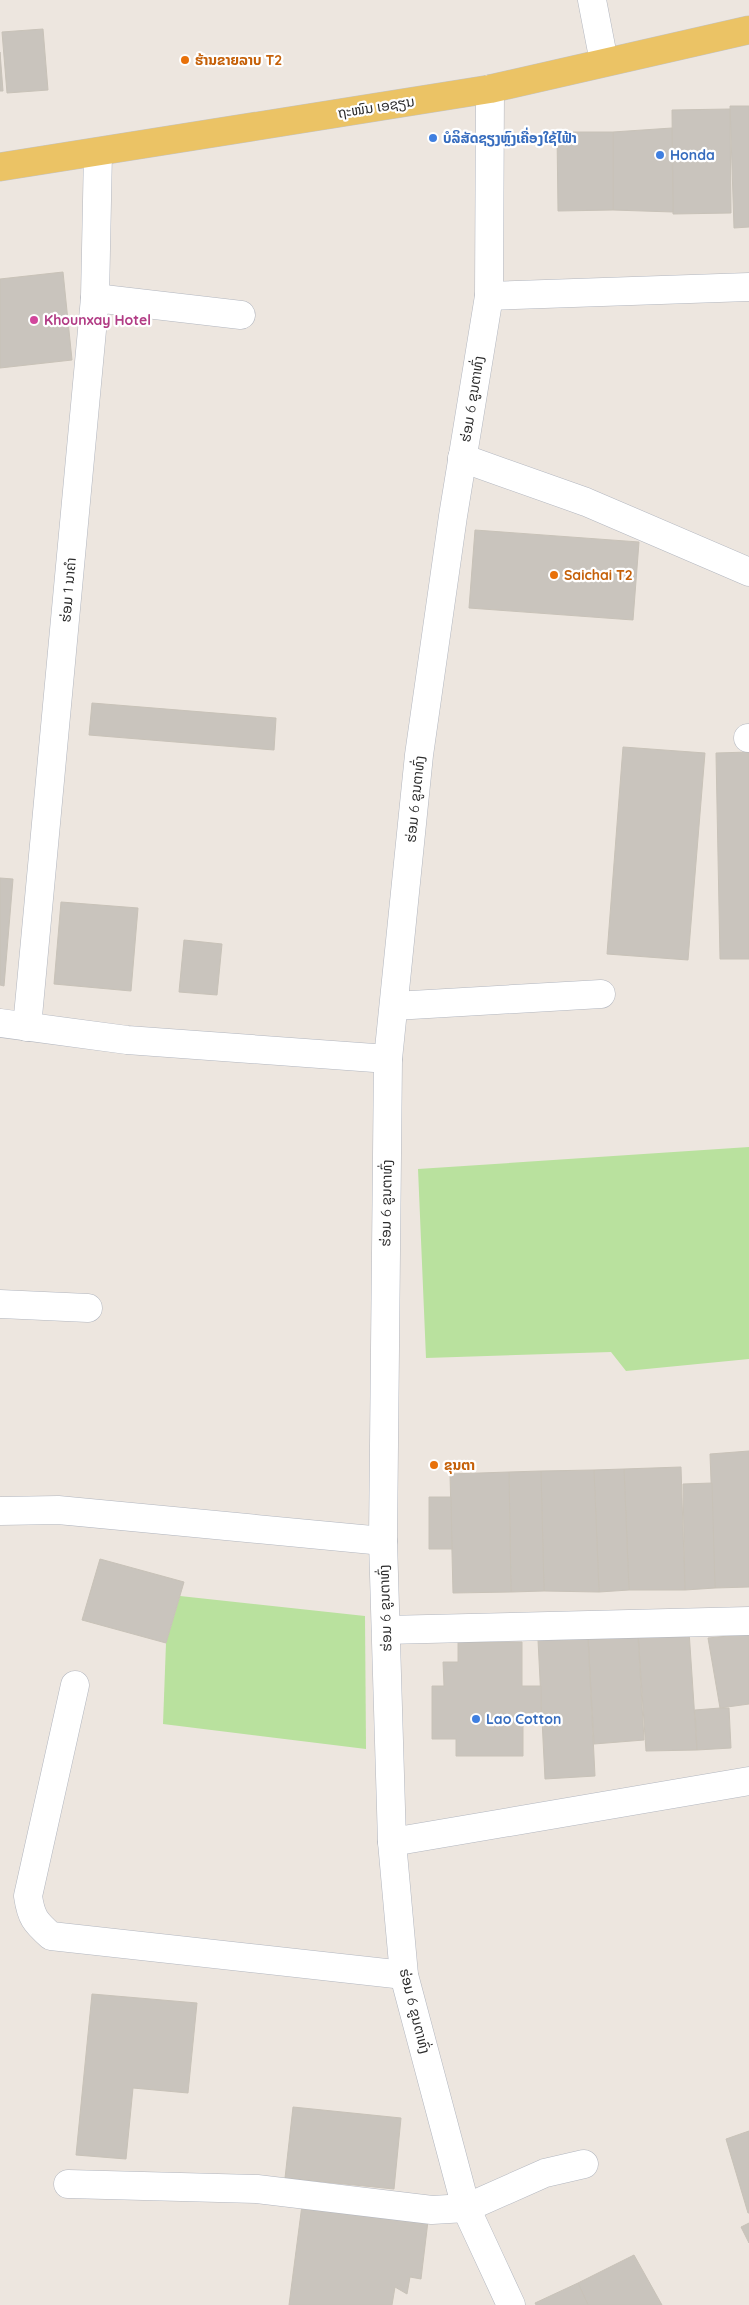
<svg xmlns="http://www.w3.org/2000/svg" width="749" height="2305" viewBox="0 0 749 2305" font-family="Quicksand,'Noto Sans Lao',sans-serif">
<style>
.green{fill:#b9e19e}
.building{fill:#c9c4bd;stroke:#c8c2b8}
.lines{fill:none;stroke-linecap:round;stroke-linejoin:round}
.minor-casing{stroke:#b2b6bf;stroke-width:29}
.major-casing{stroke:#c4c4c4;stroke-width:29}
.minor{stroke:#fff;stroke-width:28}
.major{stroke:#ebc365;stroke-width:28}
.food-dot{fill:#e8710a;stroke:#fff;stroke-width:2}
.shop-dot{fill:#3f7fe0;stroke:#fff;stroke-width:2}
.hotel-dot{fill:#d1479c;stroke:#fff;stroke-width:2}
.labels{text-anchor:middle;stroke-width:4.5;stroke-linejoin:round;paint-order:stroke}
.food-label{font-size:14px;font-weight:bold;fill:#c56008;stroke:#fff;text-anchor:start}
.street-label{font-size:14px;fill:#2c2c2c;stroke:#fff}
.shop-label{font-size:14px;font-weight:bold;fill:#366cbe;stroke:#fff;text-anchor:start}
.hotel-label{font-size:14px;font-weight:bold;fill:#b23c85;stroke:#fff;text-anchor:start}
</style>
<rect width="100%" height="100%" fill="#ede6df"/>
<g class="green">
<path d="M749,1147V1359L626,1371L611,1352L426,1358L418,1169Z"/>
<path d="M180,1596L365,1616L366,1749L163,1724L166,1643Z"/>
</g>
<g class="building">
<path d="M43,29L48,90L7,93L2,32Z"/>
<path d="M0,52L3,91H0Z"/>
<path d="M730,106H749V227L734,228Z"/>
<path d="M730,109L731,213L673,214L672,110Z"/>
<path d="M672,128L673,212L613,210V132Z"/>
<path d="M557,132H613V210L558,211Z"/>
<path d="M63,272L72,360L0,368V279Z"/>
<path d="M475,530L639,542L633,620L469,608Z"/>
<path d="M92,703L276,718L274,750L89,735Z"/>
<path d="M623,747L705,753L688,960L607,954Z"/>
<path d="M749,752V959H720L716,753Z"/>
<path d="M0,878L13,879L4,986L0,985Z"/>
<path d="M61,902L138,908L131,991L54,984Z"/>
<path d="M184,940L222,944L217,995L179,992Z"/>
<path d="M749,1451V1587L715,1588L710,1454Z"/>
<path d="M681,1467L685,1590H629L624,1469Z"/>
<path d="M624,1469L629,1590L599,1592L594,1470Z"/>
<path d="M594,1470L599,1592L544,1591L541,1471Z"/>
<path d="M541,1471L544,1591L511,1592L509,1472Z"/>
<path d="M509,1472L511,1592L453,1593L450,1474Z"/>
<path d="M712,1483L715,1588L685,1590L683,1484Z"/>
<path d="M429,1497H451L452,1549H429Z"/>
<path d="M100,1559L184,1582L166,1643L82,1620Z"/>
<path d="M689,1631L697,1750L646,1751L638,1634Z"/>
<path d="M638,1634L644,1740L594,1744L588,1637Z"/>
<path d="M749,1634V1704L720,1708L708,1638Z"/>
<path d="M588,1637L595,1776L545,1779L538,1640Z"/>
<path d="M458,1642H522V1686H541V1712L523,1713V1756H456V1739H432V1686H444L443,1662H458Z"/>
<path d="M720,1708H729L731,1748L697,1750L695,1710Z"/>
<path d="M92,1994L197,2003L188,2093L133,2088L126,2159L76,2155Z"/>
<path d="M293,2107L401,2118L394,2189L285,2178Z"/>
<path d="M749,2131V2213H748L726,2139Z"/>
<path d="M302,2205L428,2221L421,2279L410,2277L407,2294L395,2287L392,2305H289Z"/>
<path d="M749,2223V2243L741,2227Z"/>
<path d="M634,2255L662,2305H588L578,2283Z"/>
<path d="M578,2283L588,2305H536L535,2303Z"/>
</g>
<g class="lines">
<g class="minor-casing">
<g id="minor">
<path d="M592,0L604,62"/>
<path d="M490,89L489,296L453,516L419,755L388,1059L383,1541L392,1842L404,1975L466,2208L511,2305"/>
<path d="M489,296L749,287"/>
<path d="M95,298L241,315"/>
<path d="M462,458L586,502L749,572"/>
<path d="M748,738H749"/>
<path d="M394,1006L601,994"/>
<path d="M0,1023L127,1040L388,1059"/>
<path d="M27,1027L95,298L98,152"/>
<path d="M0,1304L88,1308"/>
<path d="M0,1511L58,1510L383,1541"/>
<path d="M386,1630L749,1621"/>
<path d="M75,1685L28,1896C31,1917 35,1922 51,1936L404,1975"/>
<path d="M392,1842L749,1781"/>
<path d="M68,2184L257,2189L432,2210L466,2208L545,2173L584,2164"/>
</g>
</g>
<g class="major-casing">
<path id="major" d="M0,167L490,89L749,30"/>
</g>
<use href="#minor" class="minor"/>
<use href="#major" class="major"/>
</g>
<g class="food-dot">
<circle cx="185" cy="60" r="5"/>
<circle cx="554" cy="575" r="5"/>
<circle cx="434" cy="1465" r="5"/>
</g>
<g class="shop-dot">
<circle cx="433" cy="138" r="5"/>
<circle cx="660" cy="155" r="5"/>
<circle cx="476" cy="1719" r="5"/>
</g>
<circle class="hotel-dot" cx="34" cy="320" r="5"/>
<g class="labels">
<g class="food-label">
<text x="195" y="65">ຮ້ານຂາຍລາບ T2</text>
<text x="564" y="580">Saichai T2</text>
<text x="444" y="1470">ຂຸນຕາ</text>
</g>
<g class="street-label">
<text transform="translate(376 107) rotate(-9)" y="5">ຖະໜົນ ເອຊຽນ</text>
<text transform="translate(472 399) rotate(-81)" y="5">ຮ່ອມ 6 ຂູນຕາທົ່ງ</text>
<text transform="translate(68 590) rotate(-85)" y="5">ຮ່ອມ 1 ນາຄຳ</text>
<text transform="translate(415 799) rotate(-84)" y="5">ຮ່ອມ 6 ຂູນຕາທົ່ງ</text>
<text transform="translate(386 1203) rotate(-89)" y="5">ຮ່ອມ 6 ຂູນຕາທົ່ງ</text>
<text transform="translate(385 1608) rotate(-92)" y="5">ຮ່ອມ 6 ຂູນຕາທົ່ງ</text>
<text transform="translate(415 2011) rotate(76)" y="5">ຮ່ອມ 6 ຂູນຕາທົ່ງ</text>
</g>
<g class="shop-label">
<text x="443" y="143">ບໍລິສັດຊຽງຫຼົງເຄື່ອງໃຊ້ໄຟ້າ</text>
<text x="670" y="160">Honda</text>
<text x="486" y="1724">Lao Cotton</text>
</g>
<g class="hotel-label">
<text x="44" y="325">Khounxay Hotel</text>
</g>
</g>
</svg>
